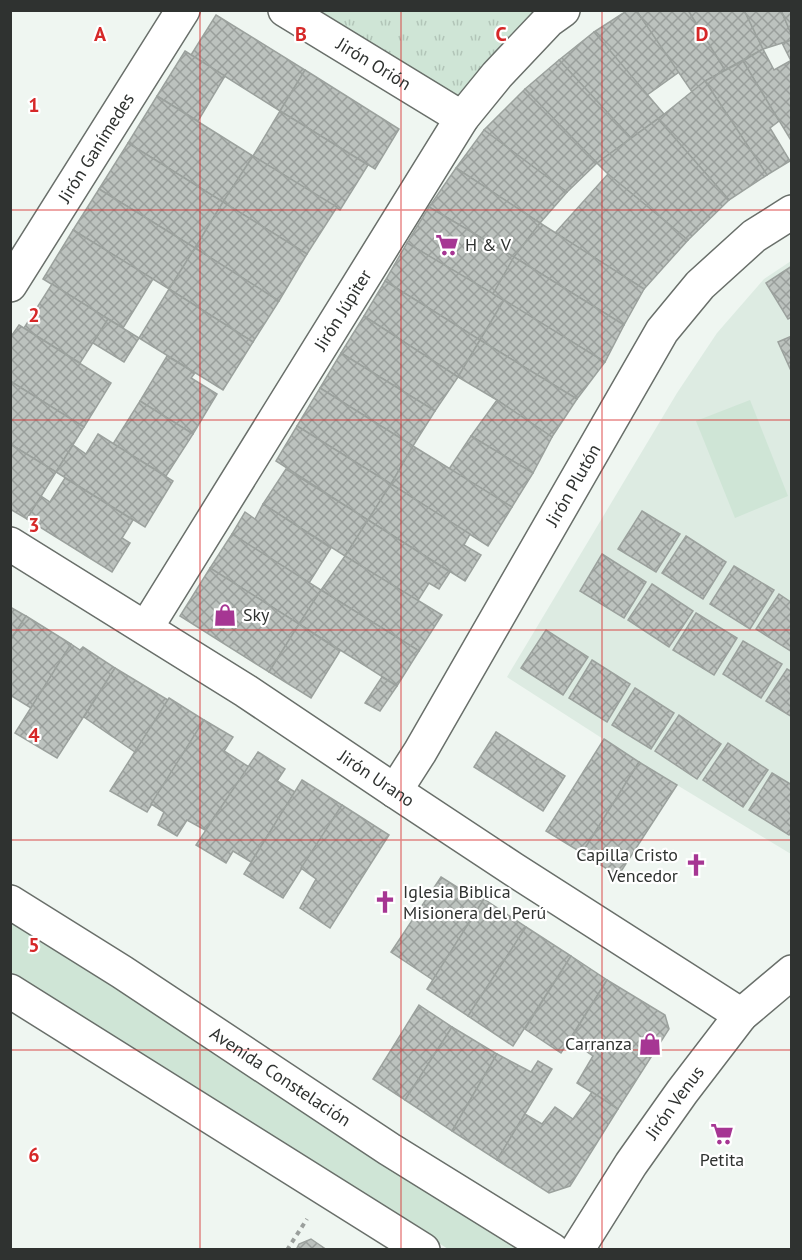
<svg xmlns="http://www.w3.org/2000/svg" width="802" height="1260" viewBox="0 0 802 1260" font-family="'PT Sans',sans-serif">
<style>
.built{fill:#ddebe2}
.green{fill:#cfe5d6}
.park{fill:url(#park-tufts)}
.building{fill:url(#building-cross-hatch);stroke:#9ba19d;stroke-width:1.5}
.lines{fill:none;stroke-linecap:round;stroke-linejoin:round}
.minor-casing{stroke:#696f6a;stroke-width:36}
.path{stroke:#9a9f9c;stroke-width:4;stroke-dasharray:4.5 4.5;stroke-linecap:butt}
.minor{stroke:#fff;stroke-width:33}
.grid{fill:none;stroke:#d62828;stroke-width:1.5;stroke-opacity:0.55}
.labels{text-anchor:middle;stroke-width:4.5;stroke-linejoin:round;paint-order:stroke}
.street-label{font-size:18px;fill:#2f3230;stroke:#fff}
.poi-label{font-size:18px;fill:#2f3230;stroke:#fff;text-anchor:start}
.grid-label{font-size:20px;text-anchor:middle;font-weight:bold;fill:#d62828;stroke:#fff;stroke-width:4.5;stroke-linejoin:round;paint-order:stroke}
</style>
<defs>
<pattern id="park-tufts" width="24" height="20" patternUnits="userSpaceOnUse" patternTransform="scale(1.5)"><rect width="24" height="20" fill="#cfe5d6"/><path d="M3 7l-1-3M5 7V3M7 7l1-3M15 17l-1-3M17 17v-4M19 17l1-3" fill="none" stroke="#b2c5b8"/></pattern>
<pattern id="building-cross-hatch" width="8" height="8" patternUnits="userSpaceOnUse" patternTransform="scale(1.5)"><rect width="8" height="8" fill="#bcc2be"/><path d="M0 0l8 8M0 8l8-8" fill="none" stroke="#999e9b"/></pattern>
</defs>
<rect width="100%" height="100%" fill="#eff6f1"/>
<path class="built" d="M791,261V854L639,762L507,677L677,393L717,333L764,279Z"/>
<g class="green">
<path d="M750,400L788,496L735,518L696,421Z"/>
<path d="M10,921L537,1249H448L11,972Z"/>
</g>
<path class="park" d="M312,11H540L512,36L456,98Z"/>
<g class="building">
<path d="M628,10H636L679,72L647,95L594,32Z"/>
<path d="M636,10H688L725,70L705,81L692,92Z"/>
<path d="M688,10H744L763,49L725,70Z"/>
<path d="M744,10H781L792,36V40L763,49Z"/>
<path d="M781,10H792V36Z"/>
<path d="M216,15L305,70L280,111L191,55Z"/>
<path d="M594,32L664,114L631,138L559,60Z"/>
<path d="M792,40V63L782,43Z"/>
<path d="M763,49L774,70L790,61L792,63V142L743,61Z"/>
<path d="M185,51L225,76L198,121L157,96Z"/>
<path d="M559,60L631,138L597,163L525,89Z"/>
<path d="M743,61L779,121L770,128L790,161L767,175L705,81Z"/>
<path d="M305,70L399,129L375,169L280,111Z"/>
<path d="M705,81L767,175L729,200L658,119Z"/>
<path d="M525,89L597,163L567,192L484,130Z"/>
<path d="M157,96L253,156L223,202L128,143Z"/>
<path d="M280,111L368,165L340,210L253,156Z"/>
<path d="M658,119L729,200L688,240L608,174L597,163Z"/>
<path d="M484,130L567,192L540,223L456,168Z"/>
<path d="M128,143L223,202L195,248L99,189Z"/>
<path d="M253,156L337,207L307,254L223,202Z"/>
<path d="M456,168L540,223L514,257L429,207Z"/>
<path d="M608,174L688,240L644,289L555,233Z"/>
<path d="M99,189L195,248L169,289L73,230Z"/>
<path d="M223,202L307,254L279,301L195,248Z"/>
<path d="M429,207L514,257L493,294L407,243Z"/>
<path d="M540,223L644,289L624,325L514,257Z"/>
<path d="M73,230L153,279L123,328L43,279Z"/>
<path d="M407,243L504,300L480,340L385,281Z"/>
<path d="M195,248L279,301L253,342L169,289Z"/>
<path d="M514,257L624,325L605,362L493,294Z"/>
<path d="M792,266V317L788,319L766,283Z"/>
<path d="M385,281L480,340L458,377L364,316Z"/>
<path d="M52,284L108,319L80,363L24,328Z"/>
<path d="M169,289L253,342L223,390L139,338Z"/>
<path d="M504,300L605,362L577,399L480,340Z"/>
<path d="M364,316L458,377L435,411L341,353Z"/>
<path d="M108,319L139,338L124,362L93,343Z"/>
<path d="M19,325L111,383L84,427L10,381V338Z"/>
<path d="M792,336V373L778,342Z"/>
<path d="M480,340L577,399L552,437L497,400L458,377Z"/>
<path d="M341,353L435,411L413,446L320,388Z"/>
<path d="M167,356L195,373L191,378L217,394L193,434L140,401Z"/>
<path d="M10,381L84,427L56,472L10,444Z"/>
<path d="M320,388L413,446L391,484L297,426Z"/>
<path d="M497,400L552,437L533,473L471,436Z"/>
<path d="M140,401L193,434L166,476L113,444Z"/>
<path d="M297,426L391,484L368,520L276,461Z"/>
<path d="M98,434L173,481L145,527L56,472L73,445L86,454Z"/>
<path d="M471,436L533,473L512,507L449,469Z"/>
<path d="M10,444L56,472L27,519L10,509Z"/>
<path d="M413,446L512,507L488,546L391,484Z"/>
<path d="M286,469L368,520L345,556L263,504Z"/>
<path d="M65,478L133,520L122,538L130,543L112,572L27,519L41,496L50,502Z"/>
<path d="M391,484L470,534L464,545L481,555L465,581L368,520Z"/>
<path d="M263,504L331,548L309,583L232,534L245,512L255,519Z"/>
<path d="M642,511L680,534L656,572L618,549Z"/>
<path d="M368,520L450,572L439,589L429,583L417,602L345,556Z"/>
<path d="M232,534L321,590L299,624L210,568Z"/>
<path d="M686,536L726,562L703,599L662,573Z"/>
<path d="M602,554L646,582L624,618L580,591Z"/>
<path d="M345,556L442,615L419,651L321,590Z"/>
<path d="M734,566L774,590L750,629L710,604Z"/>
<path d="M210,568L299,624L269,672L180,616Z"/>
<path d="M652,584L693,611L669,647L628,620Z"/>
<path d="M321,590L419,651L397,686L299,624Z"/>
<path d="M779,594L792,603V652L756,629Z"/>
<path d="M10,607L26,616L10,641Z"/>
<path d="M696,613L737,638L714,675L673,650Z"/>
<path d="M26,616L71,644L31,708L10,695V641Z"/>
<path d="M299,624L340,651L311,698L269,672Z"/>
<path d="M546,630L588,657L563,695L521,668Z"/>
<path d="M743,641L782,664L761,698L723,674Z"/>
<path d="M71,644L80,650L83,647L115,668L57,758L15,733Z"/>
<path d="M592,660L630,684L607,722L569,698Z"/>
<path d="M115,668L168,700L135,752L84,717Z"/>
<path d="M787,669L792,672V717L766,701Z"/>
<path d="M382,677L397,686L380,711L365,703Z"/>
<path d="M635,688L674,713L651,749L612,725Z"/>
<path d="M169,698L204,720L147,812L110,791Z"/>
<path d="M679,715L721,744L697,779L655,751Z"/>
<path d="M204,720L233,737L224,751L249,767L205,830L187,820L177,836L158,825L164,812L151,804Z"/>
<path d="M496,732L565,776L543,811L474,767Z"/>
<path d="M604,739L639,762L582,853L546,831Z"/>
<path d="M728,743L768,770L743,807L703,780Z"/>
<path d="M258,752L285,769L277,781L295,792L251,862L233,851L226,863L196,845Z"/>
<path d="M639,762L677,785L618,876L582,853Z"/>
<path d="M772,773L792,785V830L789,835L749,810Z"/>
<path d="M302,780L342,805L283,898L244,874Z"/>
<path d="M342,805L389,835L330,928L300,908L316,879L301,868Z"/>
<path d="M441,877L460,889L463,886L484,899L433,980L391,952Z"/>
<path d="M484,899L526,927L468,1016L427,989Z"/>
<path d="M526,927L571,956L513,1046L468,1016Z"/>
<path d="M571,956L607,980L561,1053L525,1029Z"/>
<path d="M607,980L665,1015L669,1029L618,1109L577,1083L593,1056L577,1045L579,1039L573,1035Z"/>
<path d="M419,1005L452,1027L405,1100L373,1079Z"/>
<path d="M452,1027L497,1054L452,1131L405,1100Z"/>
<path d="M497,1054L531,1072L538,1061L552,1069L497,1160L452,1131Z"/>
<path d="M592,1092L618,1109L570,1186L549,1193L497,1160L525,1114L542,1124L555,1107L573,1119Z"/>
<path d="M311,1239L327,1250H296L299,1244Z"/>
</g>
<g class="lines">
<g class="minor-casing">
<g id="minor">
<path id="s1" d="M285,10L462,118"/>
<path id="s2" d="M10,285L183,10"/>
<path id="s3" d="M10,544L246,691L395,791L513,869L741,1015"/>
<path id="s4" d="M146,628L462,118L497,75L549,20L563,10"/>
<path id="s5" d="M395,791L420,752L662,331L700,285L754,236L792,212"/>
<path id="s6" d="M10,902L122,972L389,1149L552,1250"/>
<path d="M10,991L423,1250"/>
<path id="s7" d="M577,1250L631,1164L682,1092L741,1015L792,972"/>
</g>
</g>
<path class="path" d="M287,1250L307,1219"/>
<use href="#minor" class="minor"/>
</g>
<path class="grid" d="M200,10V1250M401,10V1250M602,10V1250M10,210H792M10,420H792M10,630H792M10,840H792M10,1050H792"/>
<defs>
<g id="supermarket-bare" transform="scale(1.8)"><path d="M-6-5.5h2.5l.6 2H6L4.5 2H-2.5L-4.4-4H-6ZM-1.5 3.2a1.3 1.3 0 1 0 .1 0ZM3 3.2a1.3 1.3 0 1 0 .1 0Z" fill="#a63693" stroke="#fff" stroke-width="2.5" paint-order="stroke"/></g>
<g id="shop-bare" transform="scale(1.8)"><path d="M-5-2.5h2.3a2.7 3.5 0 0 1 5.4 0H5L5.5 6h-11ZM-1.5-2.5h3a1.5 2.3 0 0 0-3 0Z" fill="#a63693" stroke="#fff" stroke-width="2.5" paint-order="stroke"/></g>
<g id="church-bare" transform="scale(1.8)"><path d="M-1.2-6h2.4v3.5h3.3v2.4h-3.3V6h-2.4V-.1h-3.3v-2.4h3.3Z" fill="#a63693" stroke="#fff" stroke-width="2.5" paint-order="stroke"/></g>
</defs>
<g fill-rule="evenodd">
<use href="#supermarket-bare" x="447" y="245"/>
<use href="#shop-bare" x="225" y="615"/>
<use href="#church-bare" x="696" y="865"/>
<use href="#church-bare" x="385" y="902"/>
<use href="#shop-bare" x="650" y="1044"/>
<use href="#supermarket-bare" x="722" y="1134"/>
</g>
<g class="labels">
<g class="street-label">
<text dy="6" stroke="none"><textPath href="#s1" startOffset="104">Jirón Orión</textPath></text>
<text dy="6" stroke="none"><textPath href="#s2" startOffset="162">Jirón Ganímedes</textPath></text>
<text dy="6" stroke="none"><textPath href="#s4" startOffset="374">Jirón Júpiter</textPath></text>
<text dy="6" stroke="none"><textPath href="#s5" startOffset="354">Jirón Plutón</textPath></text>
<text dy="6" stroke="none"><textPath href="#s3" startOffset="435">Jirón Urano</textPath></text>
<text dy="6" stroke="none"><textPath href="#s6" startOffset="322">Avenida Constelación</textPath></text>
<text dy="6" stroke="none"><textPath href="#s7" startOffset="177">Jirón Venus</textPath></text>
</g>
<g class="poi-label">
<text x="465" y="251">H &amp; V</text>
<text x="243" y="621">Sky</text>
<text x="678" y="861" text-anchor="end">Capilla Cristo<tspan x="678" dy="21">Vencedor</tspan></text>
<text x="403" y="898">Iglesia Biblica<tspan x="403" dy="21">Misionera del Perú</tspan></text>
<text x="632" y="1050" text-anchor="end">Carranza</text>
<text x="722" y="1166" text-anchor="middle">Petita</text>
</g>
</g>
<g class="grid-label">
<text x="100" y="41">A</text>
<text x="301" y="41">B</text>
<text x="501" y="41">C</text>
<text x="702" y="41">D</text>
<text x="34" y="112">1</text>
<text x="34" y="322">2</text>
<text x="34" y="532">3</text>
<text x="34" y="742">4</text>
<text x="34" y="952">5</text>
<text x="34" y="1162">6</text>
</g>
<rect width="802" height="1260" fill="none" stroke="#2f3230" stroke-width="24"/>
</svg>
